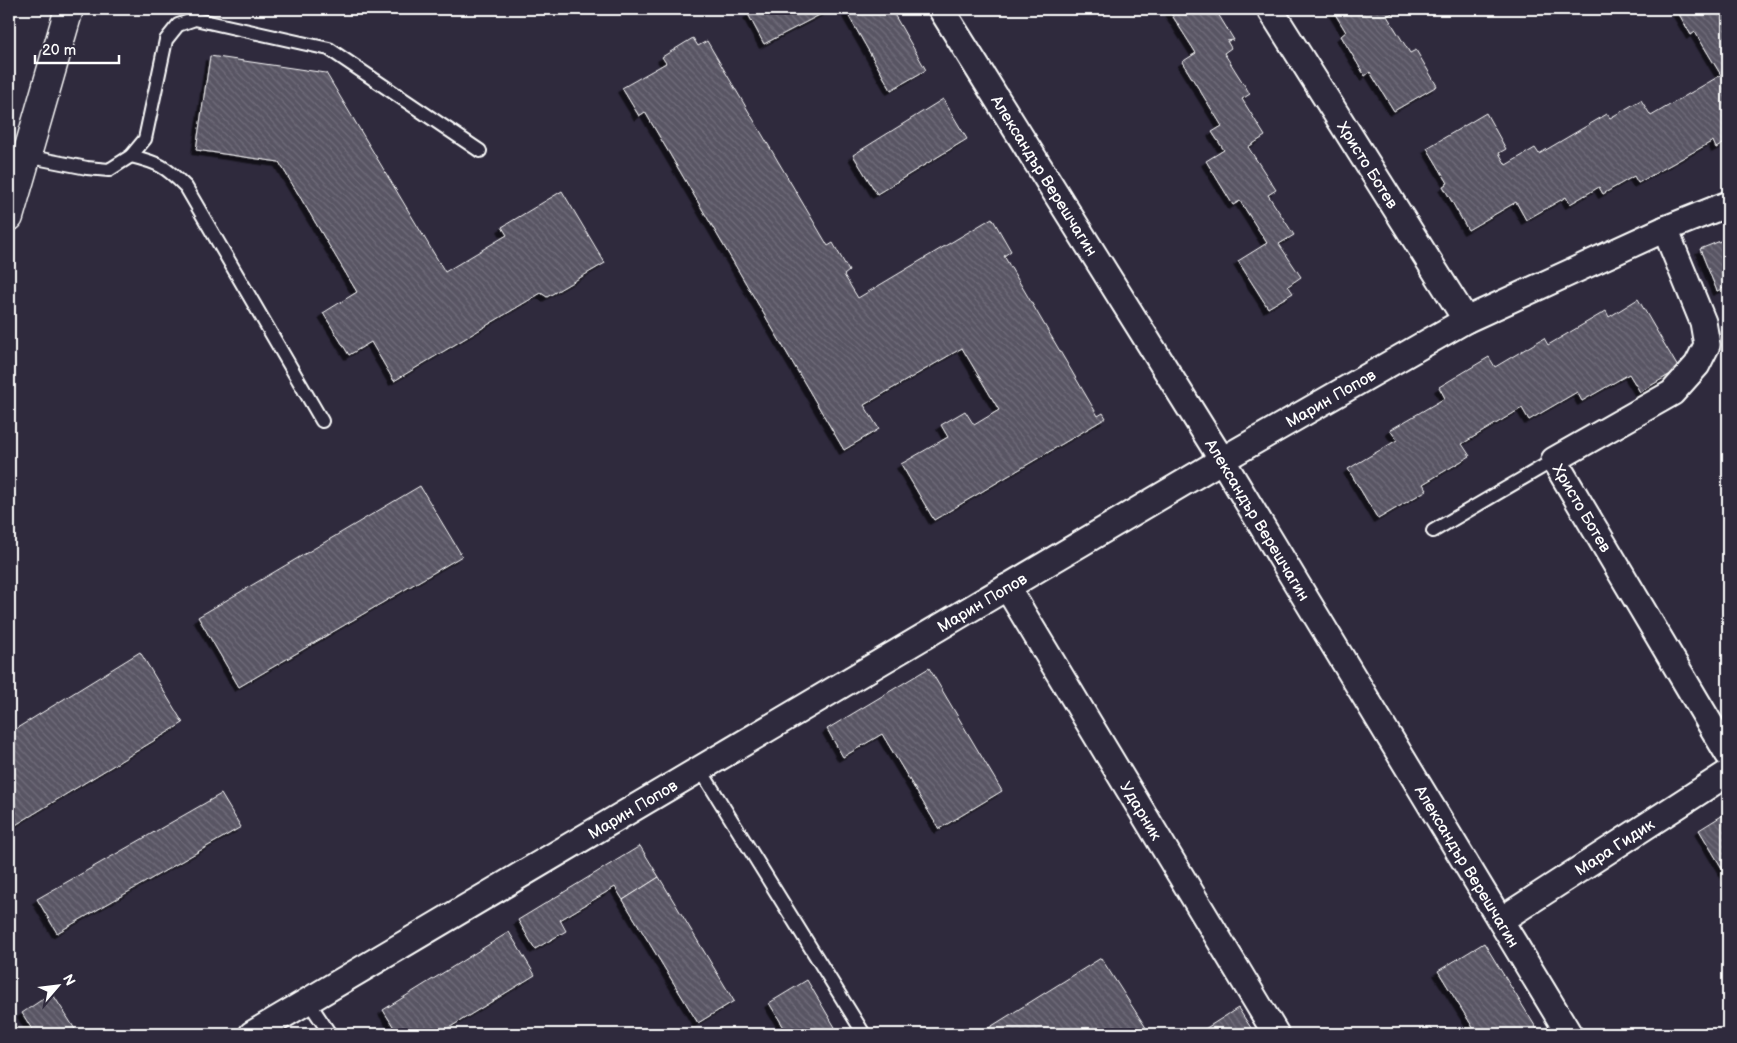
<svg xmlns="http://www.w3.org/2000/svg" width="1737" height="1043" viewBox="0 0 1737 1043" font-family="'Balsamiq Sans',sans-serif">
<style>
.building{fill:url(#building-back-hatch);stroke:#fff;filter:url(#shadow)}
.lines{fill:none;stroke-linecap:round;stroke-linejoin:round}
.lane-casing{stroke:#fff;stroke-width:16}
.street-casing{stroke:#fff;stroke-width:29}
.secondary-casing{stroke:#fff;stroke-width:31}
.lane{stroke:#2f2a3d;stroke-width:12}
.street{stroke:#2f2a3d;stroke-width:25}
.secondary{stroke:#2f2a3d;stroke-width:28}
.labels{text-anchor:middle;stroke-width:4;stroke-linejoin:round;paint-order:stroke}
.street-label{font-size:16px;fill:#fff;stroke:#2f2a3d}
</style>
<defs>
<pattern id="building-back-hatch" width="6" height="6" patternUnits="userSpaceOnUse" patternTransform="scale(1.25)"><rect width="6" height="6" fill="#595564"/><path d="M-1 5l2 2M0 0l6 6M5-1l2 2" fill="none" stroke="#726e7b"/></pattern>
<filter id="shadow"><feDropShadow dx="-4.5" dy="4.5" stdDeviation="0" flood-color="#0009"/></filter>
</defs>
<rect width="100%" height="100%" fill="#2f2a3d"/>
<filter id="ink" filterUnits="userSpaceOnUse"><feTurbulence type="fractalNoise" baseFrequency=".02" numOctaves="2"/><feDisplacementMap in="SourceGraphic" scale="10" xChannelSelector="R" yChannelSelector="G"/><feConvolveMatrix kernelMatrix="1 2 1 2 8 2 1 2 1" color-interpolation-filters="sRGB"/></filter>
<g filter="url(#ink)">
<g class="building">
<path d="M757,9H831L764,44L748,14Z"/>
<path d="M854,9H891L926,70L891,90L847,13Z"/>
<path d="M1168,9H1215L1234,40L1227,41L1231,48L1224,53L1250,94L1242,99L1265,136L1248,147L1276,190L1268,195L1294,235L1279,244L1301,277L1288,286L1293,293L1268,308L1238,261L1267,243L1240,201L1233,205L1206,161L1224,150L1212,132L1222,126L1182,62L1196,53Z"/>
<path d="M1332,9H1395L1396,11L1387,16L1410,53L1416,50L1437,86L1394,111L1370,72L1365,76L1341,36L1346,32Z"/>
<path d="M1676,9H1728V141L1716,148L1713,141L1638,183L1634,176L1603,194L1599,187L1570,204L1566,197L1526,220L1516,202L1468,230L1443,186L1448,183L1427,148L1486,113L1506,149L1499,153L1506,165L1535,148L1539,154L1607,114L1610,118L1641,100L1651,116L1721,75L1695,32L1691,35Z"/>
<path d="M693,38L698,46L707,41L828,246L833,243L849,271L844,275L858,298L992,218L1011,251L1004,256L1098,416L1103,413L1106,418L934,520L901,464L948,437L941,425L965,411L974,425L999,410L962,348L864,405L879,429L844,450L645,112L639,116L622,88L666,63L662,57Z"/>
<path d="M210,56L326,73L445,272L507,235L502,227L562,191L605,263L547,297L541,293L394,381L371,342L349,355L323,313L357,292L279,162L196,150Z"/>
<path d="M943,99L967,139L877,194L853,155Z"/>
<path d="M1728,238V286L1717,291L1700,249Z"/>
<path d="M1638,299L1679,369L1640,392L1629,374L1582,401L1577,392L1529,420L1522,408L1462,444L1470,456L1423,484L1427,490L1378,519L1348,469L1397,440L1390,430L1445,398L1439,387L1489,357L1495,367L1544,338L1548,345L1606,311L1609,317Z"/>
<path d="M420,486L462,556L239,687L198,617Z"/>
<path d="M140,652L183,723L9,829V733Z"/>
<path d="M929,668L1002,791L939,829L882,734L843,757L827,729Z"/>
<path d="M221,794L241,827L57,933L37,899Z"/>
<path d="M1728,812V878L1699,830Z"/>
<path d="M640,846L659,877L623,900L615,887L560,920L566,931L535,949L518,920Z"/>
<path d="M659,877L734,1001L698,1023L623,900Z"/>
<path d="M509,932L535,975L439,1034H398L383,1010Z"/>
<path d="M1484,943L1540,1034H1477L1438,971Z"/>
<path d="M1101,958L1150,1034H979Z"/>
<path d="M807,980L839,1034H788L769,1003Z"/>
<path d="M52,993L78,1034H35L22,1013Z"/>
<path d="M1238,1008L1255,1034H1197Z"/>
<path d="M1431,1028L1435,1034H1420Z"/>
</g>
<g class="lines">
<g class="lane-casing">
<g id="lane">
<path d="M26,156L87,168L109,170L131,156L145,139L166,40L178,25L195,19L329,49L480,151"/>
<path d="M131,156C159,163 165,166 186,187L322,421"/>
<path d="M1433,531L1554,460"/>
<path d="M700,769L864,1034"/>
<path d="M308,1001L330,1034"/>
</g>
</g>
<g class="street-casing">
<g id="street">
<path id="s1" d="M941,9L1222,460L1569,1034"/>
<path id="s2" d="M1270,9L1466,320"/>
<path id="s3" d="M1665,229L1703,322L1707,345L1697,365L1672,393L1554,460L1728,754"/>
<path id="s4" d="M1007,587L1276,1034"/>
<path id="s5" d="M1501,920L1728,773"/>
<path id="s6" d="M252,1034L1222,460L1466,320L1665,229L1728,204"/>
</g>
</g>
<g class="secondary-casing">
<path id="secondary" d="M9,217L69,9"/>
</g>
<use href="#lane" class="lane"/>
<use href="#street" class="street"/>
<use href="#secondary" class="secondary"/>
</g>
</g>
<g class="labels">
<g class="street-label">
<text dy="6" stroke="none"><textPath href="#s2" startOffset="184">Христо Ботев</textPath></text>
<text dy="6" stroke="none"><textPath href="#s1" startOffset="196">Александър Верешчагин</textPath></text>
<text dy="6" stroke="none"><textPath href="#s6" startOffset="1252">Марин Попов</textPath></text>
<text dy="6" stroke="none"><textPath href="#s3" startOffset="375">Христо Ботев</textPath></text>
<text dy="6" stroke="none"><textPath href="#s1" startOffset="601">Александър Верешчагин</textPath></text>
<text dy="6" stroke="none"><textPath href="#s6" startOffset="848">Марин Попов</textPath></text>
<text dy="6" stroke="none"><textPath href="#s6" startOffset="442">Марин Попов</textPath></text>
<text dy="6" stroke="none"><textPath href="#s4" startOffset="261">Ударник</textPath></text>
<text dy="6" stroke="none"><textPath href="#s5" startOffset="135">Мара Гидик</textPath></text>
<text dy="6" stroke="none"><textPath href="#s1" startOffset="1006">Александър Верешчагин</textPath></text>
</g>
</g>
<rect width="1737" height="1043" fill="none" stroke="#2f2a3d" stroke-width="30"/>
<rect x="15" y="15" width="1707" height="1013" fill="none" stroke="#fff" stroke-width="2" filter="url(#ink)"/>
<g transform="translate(58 986) rotate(62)" stroke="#2f2a3d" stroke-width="4" paint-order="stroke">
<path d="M0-4L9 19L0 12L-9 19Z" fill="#ffffff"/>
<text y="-8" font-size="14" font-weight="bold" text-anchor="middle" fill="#ffffff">N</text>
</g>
<path d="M35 55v8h84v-8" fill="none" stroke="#ffffff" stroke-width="2.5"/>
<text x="42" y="55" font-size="15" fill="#ffffff" stroke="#2f2a3d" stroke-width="4" paint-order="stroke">20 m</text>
</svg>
